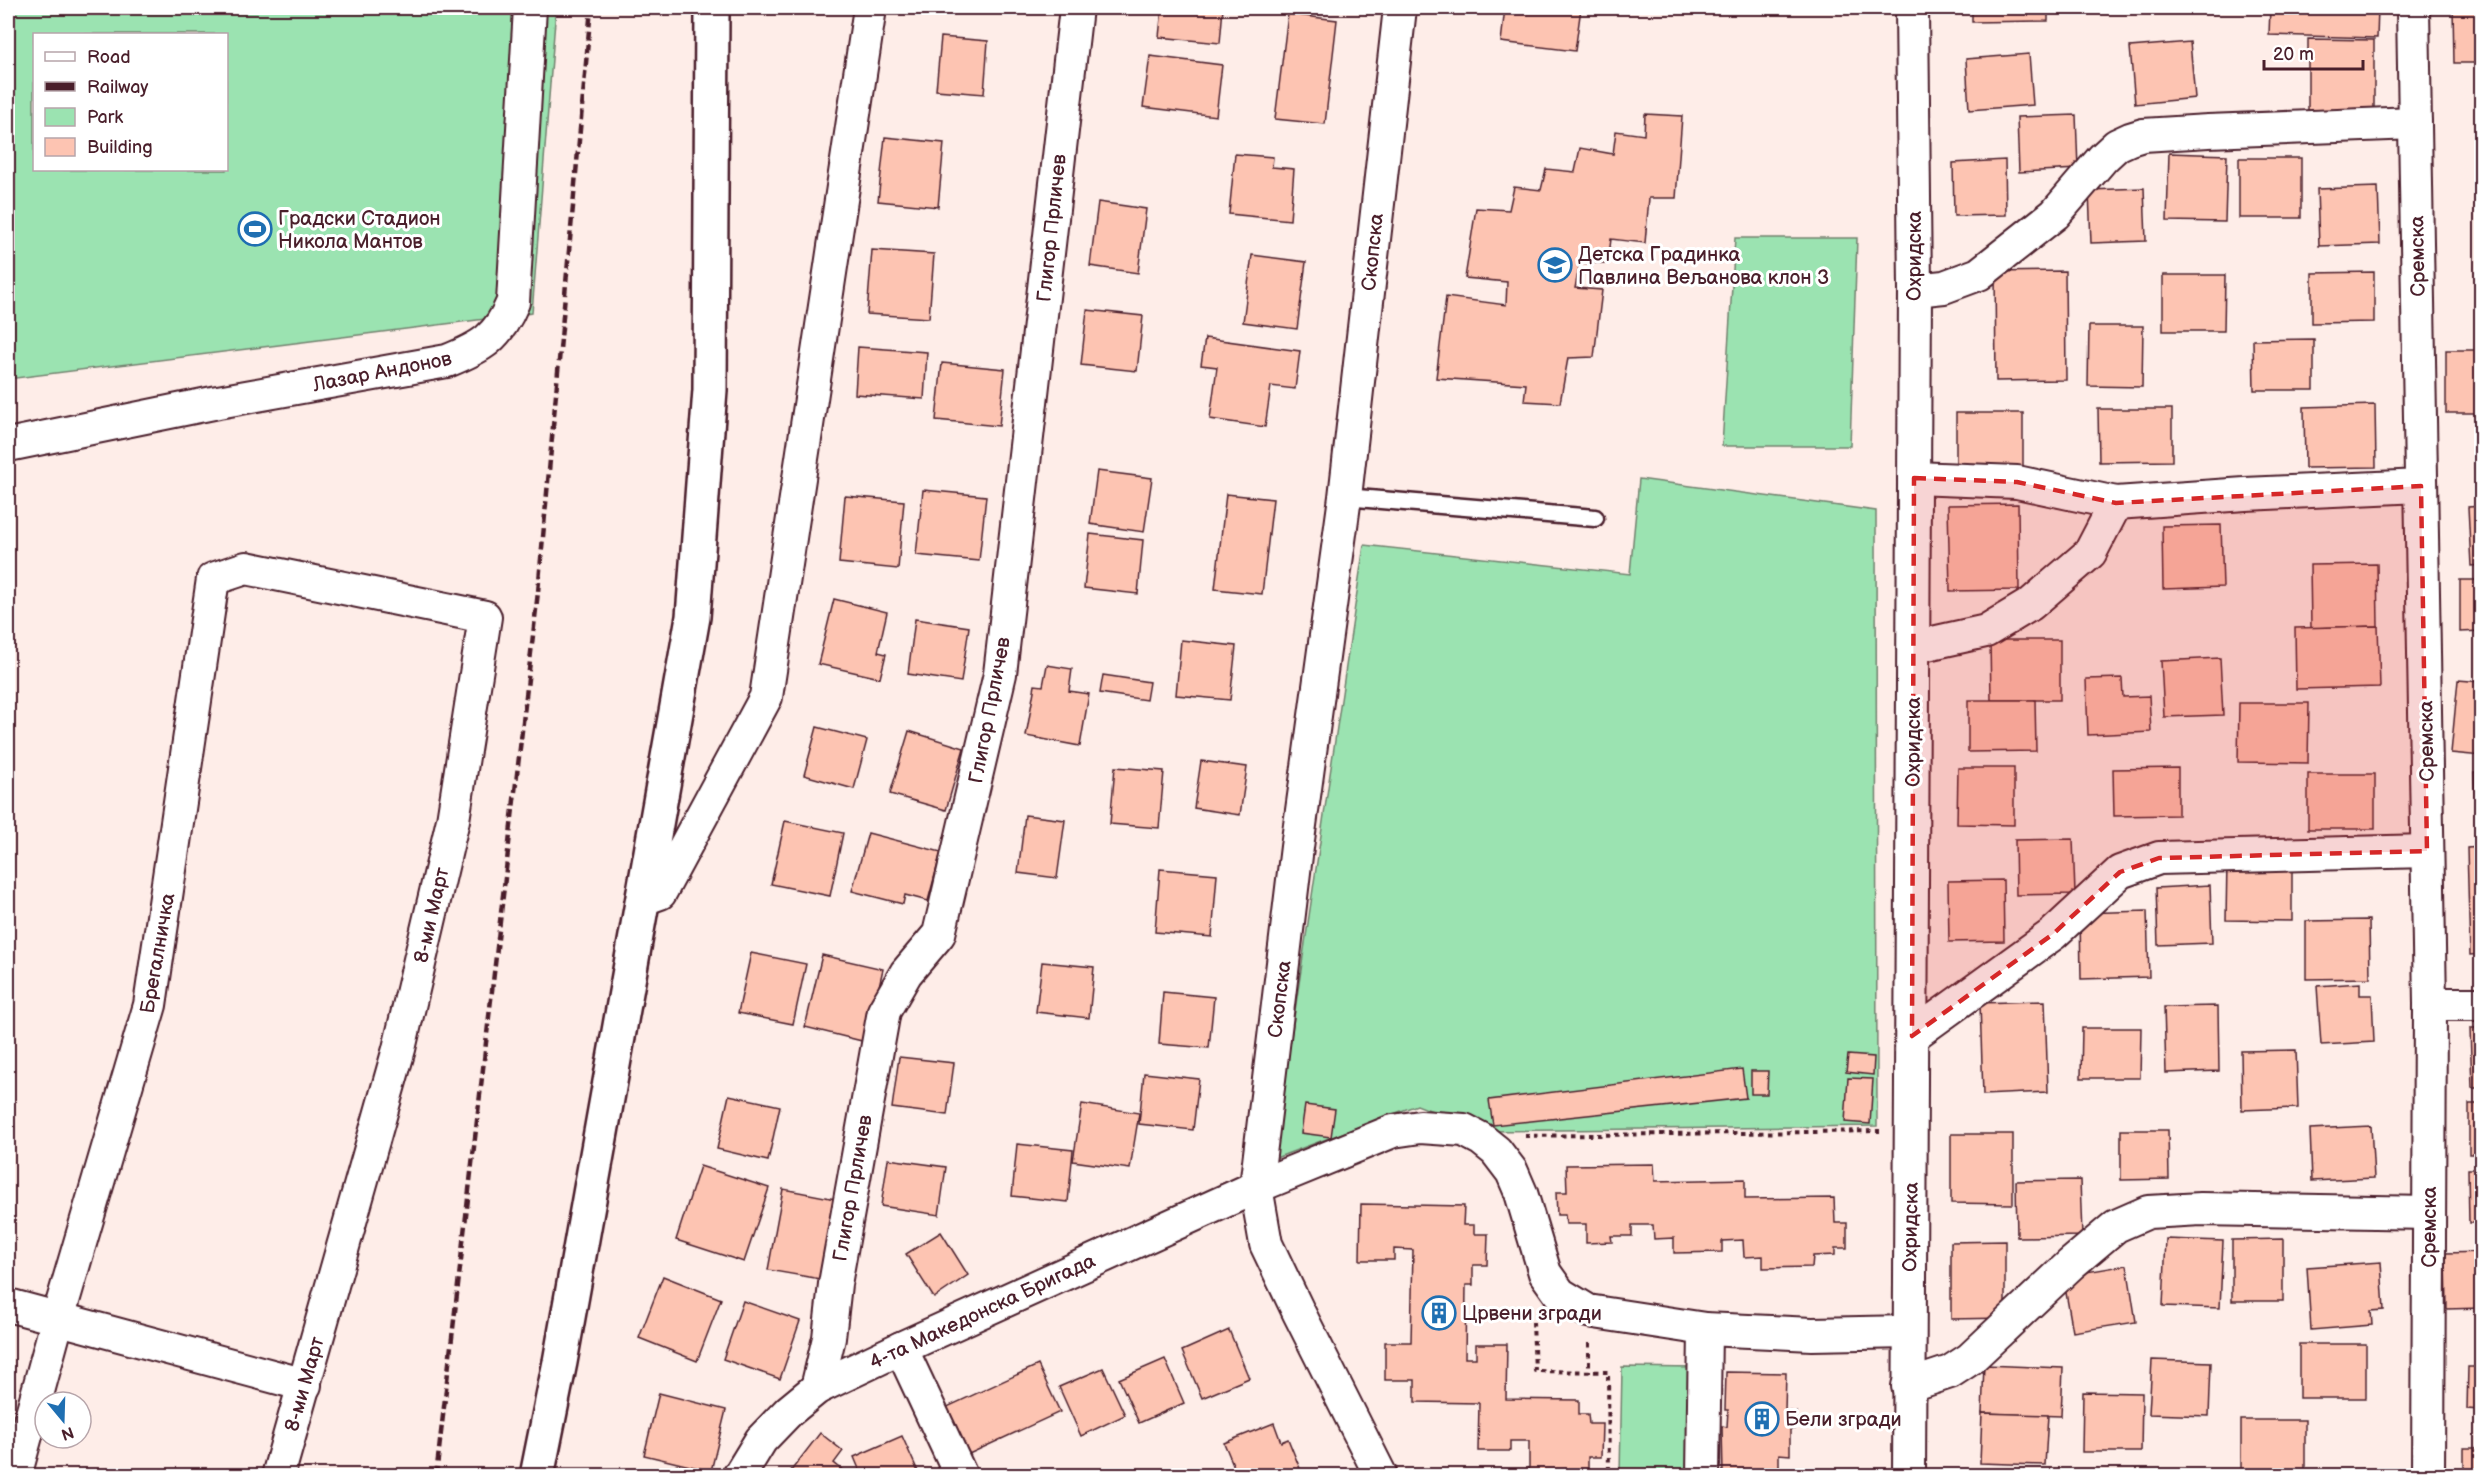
<svg xmlns="http://www.w3.org/2000/svg" width="2489" height="1483" viewBox="0 0 2489 1483" font-family="'Balsamiq Sans',sans-serif">
<style>
.green{fill:#9be3b1;stroke:#72816e;stroke-width:1.5;fill-rule:evenodd}
.building{fill:#fdc4b2;stroke:#4a1f2b;stroke-width:1.5}
.lines{fill:none;stroke-linecap:round;stroke-linejoin:round}
.lane-casing{stroke:#4a1f2b;stroke-width:21}
.street-casing{stroke:#4a1f2b;stroke-width:36}
.secondary-casing{stroke:#4a1f2b;stroke-width:38}
.path{stroke:#4a1f2b;stroke-width:4;stroke-dasharray:4.5 4.5;stroke-linecap:butt}
.lane{stroke:#fff;stroke-width:16}
.street{stroke:#fff;stroke-width:32}
.secondary{stroke:#fff;stroke-width:33}
.rail{stroke:#4a1f2b;stroke-width:4.5;stroke-dasharray:9 4.5;stroke-linecap:butt}
.marked{fill:#d62828;fill-opacity:0.2;stroke:#d62828;stroke-width:4.5;stroke-dasharray:12 8;stroke-linejoin:round}
.labels{text-anchor:middle;stroke-width:6;stroke-linejoin:round;paint-order:stroke}
.poi-label{font-size:20px;fill:#4a1f2b;stroke:#fff;text-anchor:start}
.street-label{font-size:20px;fill:#4a1f2b;stroke:#fff}
</style>
<rect width="100%" height="100%" fill="#feede8"/>
<filter id="ink" filterUnits="userSpaceOnUse"><feTurbulence type="fractalNoise" baseFrequency=".0167" numOctaves="2"/><feDisplacementMap in="SourceGraphic" scale="12" xChannelSelector="R" yChannelSelector="G"/><feConvolveMatrix kernelMatrix="1 2 1 2 8 2 1 2 1" color-interpolation-filters="sRGB"/></filter>
<g filter="url(#ink)">
<g class="green">
<path d="M8,8H556L532,313L8,379ZM34,34H226V170H34Z"/>
<path d="M1735,238H1857L1850,446H1722Z"/>
<path d="M1639,479L1876,511L1877,1126L1484,1131L1417,1105L1273,1159L1364,545L1630,574Z"/>
<path d="M1622,1367L1695,1368L1693,1475L1620,1476Z"/>
</g>
<g class="building">
<path d="M1162,8H1223L1220,43L1159,37Z"/>
<path d="M1505,8H1581L1575,51L1501,42Z"/>
<path d="M1972,8H2048V21L1972,22Z"/>
<path d="M2270,8H2378L2377,38L2269,35Z"/>
<path d="M2453,8H2482V63H2454Z"/>
<path d="M1288,14L1337,20L1325,124L1275,119Z"/>
<path d="M941,37L988,41L984,94L936,90Z"/>
<path d="M2308,39L2374,40V112L2308,113Z"/>
<path d="M2190,42L2195,98L2135,104L2130,47Z"/>
<path d="M2029,54L2033,105L1969,110L1966,59Z"/>
<path d="M1150,56L1222,65L1216,116L1143,107Z"/>
<path d="M1645,114L1682,116L1676,198H1649L1645,243L1611,239L1608,263H1580L1575,288L1602,290L1594,357L1568,358L1560,403L1524,401L1526,384L1436,378L1446,297L1506,305L1507,282L1465,278L1476,208L1509,210L1514,187L1541,190L1546,169L1575,172L1580,148L1613,154L1616,131L1644,135Z"/>
<path d="M2076,115L2078,169L2019,172L2017,117Z"/>
<path d="M885,137L944,143L938,207L878,201Z"/>
<path d="M2169,153L2227,155L2225,222L2167,221Z"/>
<path d="M1235,154L1273,157L1272,167L1294,169L1290,220L1229,214Z"/>
<rect x="2239" y="158" width="62" height="60"/>
<path d="M2005,160L2006,215L1954,216L1953,163Z"/>
<path d="M2378,187L2380,244L2319,246L2317,189Z"/>
<path d="M2144,188L2146,241L2091,243L2089,190Z"/>
<path d="M1098,202L1146,209L1138,273L1090,266Z"/>
<path d="M872,250L934,254L929,318L867,314Z"/>
<path d="M1252,255L1306,262L1297,329L1243,322Z"/>
<path d="M2065,271L2066,380L1996,381L1995,272Z"/>
<path d="M2374,272V322L2312,323V273Z"/>
<path d="M2163,275H2225L2224,331H2163Z"/>
<path d="M1087,310L1143,316L1137,371L1081,365Z"/>
<path d="M2089,326H2143L2142,387L2088,386Z"/>
<path d="M1205,338L1300,351L1295,389L1271,386L1265,427L1210,419L1217,367L1201,365Z"/>
<path d="M2314,339V390H2254L2253,340Z"/>
<path d="M858,347L927,352L924,399L855,394Z"/>
<rect x="2446" y="350" width="36" height="63"/>
<path d="M942,363L1005,369L999,426L936,420Z"/>
<path d="M2375,405L2376,467L2305,468L2304,407Z"/>
<path d="M2098,409H2172V461L2099,462Z"/>
<rect x="1956" y="413" width="67" height="56"/>
<path d="M2474,431H2482V491H2475Z"/>
<path d="M1097,471L1152,478L1144,532L1090,524Z"/>
<path d="M923,490L986,496L979,561L916,555Z"/>
<path d="M1226,494L1273,499L1262,594L1215,589Z"/>
<path d="M845,496L904,501L898,569L839,563Z"/>
<path d="M2018,504L2019,590L1950,591L1948,505Z"/>
<path d="M2482,506V565L2471,566L2468,507Z"/>
<path d="M2221,525L2223,587L2163,589L2162,526Z"/>
<path d="M1090,534L1143,540L1138,594L1084,588Z"/>
<path d="M2377,564L2378,626L2311,628L2310,565Z"/>
<path d="M2460,580H2482V631L2460,632Z"/>
<path d="M834,599L887,612L878,652L886,654L880,678L818,664Z"/>
<path d="M915,619L969,627L961,682L908,674Z"/>
<path d="M2378,626L2380,687L2296,689L2295,628Z"/>
<path d="M1181,640L1236,646L1230,700L1176,695Z"/>
<path d="M1990,640H2060V700H1991Z"/>
<path d="M2220,658L2223,715L2164,717L2161,661Z"/>
<path d="M1047,665L1072,669L1069,691L1089,694L1080,746L1026,736L1035,685L1043,686Z"/>
<path d="M1103,675L1149,682L1146,700L1100,693Z"/>
<path d="M2122,678L2123,697L2149,696L2151,732L2088,735L2086,679Z"/>
<path d="M2458,680L2482,682V756L2451,753Z"/>
<path d="M1968,700H2035L2036,751L1968,752Z"/>
<path d="M2239,703H2309L2308,763L2238,762Z"/>
<path d="M817,727L867,740L854,789L804,775Z"/>
<path d="M909,731L964,748L946,810L890,794Z"/>
<path d="M1201,761L1247,767L1240,815L1194,808Z"/>
<path d="M1115,767L1164,771L1159,828L1110,824Z"/>
<path d="M1958,768H2014V825L1957,824Z"/>
<path d="M2178,768V815L2114,816L2113,769Z"/>
<path d="M2474,772H2482V829L2476,830Z"/>
<rect x="2308" y="774" width="67" height="55"/>
<path d="M1025,815L1065,820L1057,878L1018,873Z"/>
<path d="M785,821L843,833L830,896L771,884Z"/>
<path d="M868,833L941,852L928,901L905,895L903,904L852,891Z"/>
<path d="M2073,839L2075,894L2016,895L2015,840Z"/>
<path d="M2482,847V954L2470,955L2467,848Z"/>
<path d="M2227,862H2292V921L2226,920Z"/>
<path d="M1160,869L1217,874L1212,937L1155,932Z"/>
<path d="M2003,880L2004,941L1949,942L1948,881Z"/>
<path d="M2210,885L2212,943L2158,945L2156,888Z"/>
<path d="M2147,911L2149,977L2081,979L2080,913Z"/>
<path d="M2369,920L2370,978L2306,979V921Z"/>
<path d="M751,953L806,964L793,1024L738,1013Z"/>
<path d="M822,955L883,969L866,1042L805,1027Z"/>
<path d="M1042,962L1094,967L1089,1018L1036,1012Z"/>
<path d="M2360,983V995H2372L2374,1042L2321,1045L2317,986Z"/>
<path d="M1163,992L1214,997L1209,1048L1159,1044Z"/>
<path d="M2045,1001L2048,1092L1983,1095L1980,1003Z"/>
<path d="M2218,1006L2219,1071L2166,1073L2164,1007Z"/>
<path d="M2082,1028H2141L2140,1078H2081Z"/>
<path d="M2470,1028H2482V1088H2472Z"/>
<path d="M2296,1050L2298,1108L2242,1110L2241,1051Z"/>
<path d="M1848,1055L1874,1057L1873,1075L1846,1072Z"/>
<path d="M899,1057L954,1063L947,1115L892,1108Z"/>
<path d="M1742,1069L1746,1098L1493,1125L1489,1100Z"/>
<path d="M1751,1071H1768L1767,1094H1751Z"/>
<path d="M1144,1073L1199,1079L1193,1130L1139,1124Z"/>
<path d="M1848,1078L1873,1079L1870,1124L1845,1122Z"/>
<path d="M729,1095L780,1106L768,1161L717,1149Z"/>
<path d="M1082,1104L1139,1113L1130,1169L1073,1161Z"/>
<rect x="2469" y="1104" width="13" height="50"/>
<path d="M1305,1105L1335,1109L1331,1137L1301,1133Z"/>
<path d="M2371,1126L2374,1178L2312,1181L2310,1129Z"/>
<path d="M2121,1130H2168L2169,1179L2121,1180Z"/>
<path d="M1951,1134H2013V1204L1951,1203Z"/>
<path d="M1017,1144L1073,1150L1068,1202L1012,1196Z"/>
<path d="M888,1159L946,1167L939,1215L881,1206Z"/>
<path d="M1654,1164L1655,1181L1745,1179V1199L1834,1198L1835,1223H1847V1248H1835V1255L1813,1256L1812,1267L1763,1268V1256L1744,1257L1743,1240L1722,1241V1252L1674,1253V1238L1654,1239L1653,1225H1632V1236H1611L1612,1242L1586,1243V1224H1566L1565,1215H1557L1556,1192H1567L1566,1165Z"/>
<path d="M700,1166L769,1188L744,1262L676,1240Z"/>
<path d="M2468,1169H2482V1223H2469Z"/>
<path d="M2080,1180L2082,1236L2017,1237L2016,1181Z"/>
<path d="M783,1189L841,1200L826,1280L768,1270Z"/>
<path d="M1361,1204L1464,1206L1463,1225H1474V1234H1488L1487,1265H1473V1285H1466L1465,1358H1476V1344H1507L1506,1399L1579,1400V1414H1588L1589,1424H1602L1601,1457H1588V1476H1529V1441H1510V1451H1478L1479,1403L1415,1402V1380H1385V1342H1411L1413,1250L1394,1249V1260H1360Z"/>
<path d="M941,1232L968,1275L934,1298L906,1254Z"/>
<path d="M2166,1239L2223,1241L2220,1308L2163,1306Z"/>
<path d="M2283,1239V1301H2232V1240Z"/>
<path d="M2005,1241V1318L1951,1319V1242Z"/>
<path d="M2482,1252V1308L2447,1309L2446,1253Z"/>
<path d="M2381,1262L2384,1310L2371,1311L2372,1325L2311,1330L2307,1267Z"/>
<path d="M2127,1265L2136,1322L2073,1332L2063,1276Z"/>
<path d="M663,1276L721,1299L697,1361L639,1338Z"/>
<path d="M743,1301L800,1321L780,1379L723,1359Z"/>
<path d="M1229,1330L1249,1378L1202,1398L1182,1351Z"/>
<rect x="2299" y="1344" width="67" height="54"/>
<path d="M1165,1359L1184,1403L1139,1423L1119,1379Z"/>
<path d="M2152,1360L2211,1362L2209,1416L2149,1414Z"/>
<path d="M1038,1365L1060,1412L969,1454L947,1407Z"/>
<path d="M1984,1365L2063,1368L2061,1416L1982,1413Z"/>
<path d="M2468,1367H2482V1423H2480V1410L2467,1409Z"/>
<path d="M1103,1368L1125,1415L1081,1436L1059,1387Z"/>
<path d="M1726,1372L1786,1373L1785,1411L1796,1412L1795,1429H1790V1455L1779,1454V1474L1787,1476H1723L1722,1426L1727,1427L1728,1410H1725Z"/>
<path d="M2083,1392L2142,1393L2141,1452H2082Z"/>
<path d="M659,1393L726,1410L711,1471L644,1455Z"/>
<path d="M1982,1413L2048,1415L2045,1465L1980,1463Z"/>
<rect x="2241" y="1420" width="64" height="56"/>
<path d="M1274,1423L1281,1442L1288,1439L1303,1476H1238L1224,1443Z"/>
<path d="M820,1433L843,1451L834,1463L850,1476H787Z"/>
<path d="M902,1436L920,1476H862L854,1457Z"/>
<rect x="2464" y="1448" width="18" height="28"/>
</g>
<g class="lines">
<g class="lane-casing">
<path id="lane" d="M1345,497L1595,518"/>
</g>
<g class="street-casing">
<g id="street">
<path d="M2413,8L2430,1004L2428,1476"/>
<path d="M1915,290L1944,287L1979,274L2055,214L2103,158L2117,145L2130,139L2143,135L2208,131L2415,123"/>
<path d="M8,445L218,402L447,361C482,347 498,338 513,302L530,8"/>
<path d="M1914,478L2017,482L2116,503L2245,494L2421,486"/>
<path d="M1914,647L1986,631L2031,604L2090,553L2116,503"/>
<path d="M643,899L660,893L766,697L870,8"/>
<path d="M2430,1004H2482"/>
<path d="M1912,1036L2053,934L2120,872L2159,858L2427,851"/>
<path d="M8,1305L305,1385"/>
<path d="M901,1348L961,1476"/>
<path d="M1908,1386L1950,1372L1970,1359L2071,1264L2116,1226L2148,1212L2201,1209L2429,1213"/>
<path d="M817,1388L829,1338L835,1284L884,1011L906,973L939,934L1000,674L1076,8"/>
<path d="M15,1476L58,1318L150,1005L213,579L246,568L485,617L453,820L399,1049L278,1476"/>
<path d="M739,1476L761,1440L789,1411L817,1388L901,1348L1256,1187L1393,1131L1420,1127L1464,1130L1481,1139L1496,1151L1512,1172L1521,1193L1545,1273L1560,1294L1588,1311L1705,1329L1812,1334L1909,1332"/>
<path d="M1381,1476L1299,1313L1266,1244L1256,1187L1297,847L1345,497L1400,8"/>
<path d="M1703,1476L1705,1329"/>
<path d="M1909,1476L1915,290L1912,8"/>
</g>
</g>
<g class="secondary-casing">
<path id="secondary" d="M537,1476L560,1362L693,617L710,390L712,8"/>
</g>
<g class="path">
<path d="M1525,1136L1880,1131"/>
<path d="M1533,1322L1535,1371L1608,1372L1609,1476"/>
<path d="M1589,1343V1372"/>
</g>
<use href="#lane" class="lane"/>
<use href="#street" class="street"/>
<use href="#secondary" class="secondary"/>
<path class="rail" d="M436,1476L538,592L591,8"/>
</g>
</g>
<path class="marked" d="M1914,478L2017,482L2116,503L2421,486L2427,851L2159,858L2120,872L2053,934L1912,1036Z"/>
<defs>
<g id="stadium-ring" transform="scale(1.725)"><circle r="9.5" fill="#fff" stroke="#1f6fb2" stroke-width="1.5"/><path d="M0-5a6.5 5 0 1 0 0 10a6.5 5 0 1 0 0-10ZM-3.5-1.8h7v3.6h-7Z" fill="#1f6fb2"/></g>
<g id="school-ring" transform="scale(1.725)"><circle r="9.5" fill="#fff" stroke="#1f6fb2" stroke-width="1.5"/><path d="M0-5L7-2L0 1L-7-2ZM-4 1L0 2.5L4 1V4Q0 6-4 4Z" fill="#1f6fb2"/></g>
<g id="building-ring" transform="scale(1.725)"><circle r="9.5" fill="#fff" stroke="#1f6fb2" stroke-width="1.5"/><path d="M-4-6H4V6H1V3H-1V6H-4ZM-2.5-4.3h1.7v1.8h-1.7ZM.8-4.3h1.7v1.8H.8ZM-2.5-1h1.7V.8h-1.7ZM.8-1h1.7V.8H.8Z" fill="#1f6fb2"/></g>
</defs>
<g fill-rule="evenodd">
<use href="#stadium-ring" x="255" y="229"/>
<use href="#school-ring" x="1555" y="265"/>
<use href="#building-ring" x="1439" y="1313"/>
<use href="#building-ring" x="1762" y="1419"/>
</g>
<g class="labels">
<g class="poi-label">
<text x="278" y="225">Градски Стадион<tspan x="278" dy="23">Никола Мантов</tspan></text>
<text x="1578" y="261">Детска Градинка<tspan x="1578" dy="23">Павлина Вељанова клон 3</tspan></text>
<text x="1462" y="1320">Црвени згради</text>
<text x="1785" y="1426">Бели згради</text>
</g>
<g class="street-label">
<text transform="translate(1051 228) rotate(-84)" y="7">Глигор Прличев</text>
<text transform="translate(1372 252) rotate(-84)" y="7">Скопска</text>
<text transform="translate(1914 256) rotate(-90)" y="7">Охридска</text>
<text transform="translate(2417 256) rotate(-91)" y="7">Сремска</text>
<text transform="translate(382 371) rotate(-11)" y="7">Лазар Андонов</text>
<text transform="translate(989 710) rotate(-79)" y="7">Глигор Прличев</text>
<text transform="translate(2426 741) rotate(-91)" y="7">Сремска</text>
<text transform="translate(1913 742) rotate(-90)" y="7">Охридска</text>
<text transform="translate(431 915) rotate(-77)" y="7">8-ми Март</text>
<text transform="translate(157 953) rotate(-80)" y="7">Брегалничка</text>
<text transform="translate(1279 999) rotate(-83)" y="7">Скопска</text>
<text transform="translate(852 1188) rotate(-80)" y="7">Глигор Прличев</text>
<text transform="translate(1910 1227) rotate(-89)" y="7">Охридска</text>
<text transform="translate(2429 1227) rotate(-90)" y="7">Сремска</text>
<text transform="translate(982 1311) rotate(-25)" y="7">4-та Македонска Бригада</text>
<text transform="translate(304 1384) rotate(-74)" y="7">8-ми Март</text>
</g>
</g>
<rect width="2489" height="1483" fill="none" stroke="#fff" stroke-width="30"/>
<rect x="15" y="15" width="2459" height="1453" fill="none" stroke="#4a1f2b" stroke-width="2" filter="url(#ink)"/>
<rect x="33" y="33" width="195" height="138" fill="#ffffff" stroke="#b7a5aa" stroke-width="1.5"/>
<rect x="45" y="52" width="30" height="9" fill="#ffffff" stroke="#b7a5aa" stroke-width="1.5"/>
<text x="87" y="63" font-size="18" fill="#4a1f2b">Road</text>
<rect x="45" y="82" width="30" height="9" fill="#4a1f2b" stroke="#b7a5aa" stroke-width="1.5"/>
<text x="87" y="93" font-size="18" fill="#4a1f2b">Railway</text>
<rect x="45" y="108" width="30" height="18" fill="#9be3b1" stroke="#b7a5aa" stroke-width="1.5"/>
<text x="87" y="123" font-size="18" fill="#4a1f2b">Park</text>
<rect x="45" y="138" width="30" height="18" fill="#fdc4b2" stroke="#b7a5aa" stroke-width="1.5"/>
<text x="87" y="153" font-size="18" fill="#4a1f2b">Building</text>
<g transform="translate(63 1420) rotate(161)"><circle r="28" fill="#ffffff" stroke="#b7a5aa" stroke-width="1.5"/>
<path d="M0-4.5L10 22L0 15L-10 22Z" fill="#1f6fb2"/>
<text y="-9" font-size="16" font-weight="bold" text-anchor="middle" fill="#4a1f2b">N</text>
</g>
<path d="M2264 60v9h99v-9" fill="none" stroke="#4a1f2b" stroke-width="3"/>
<text x="2273" y="60" font-size="18" fill="#4a1f2b" stroke="#ffffff" stroke-width="4.5" paint-order="stroke">20 m</text>
</svg>
